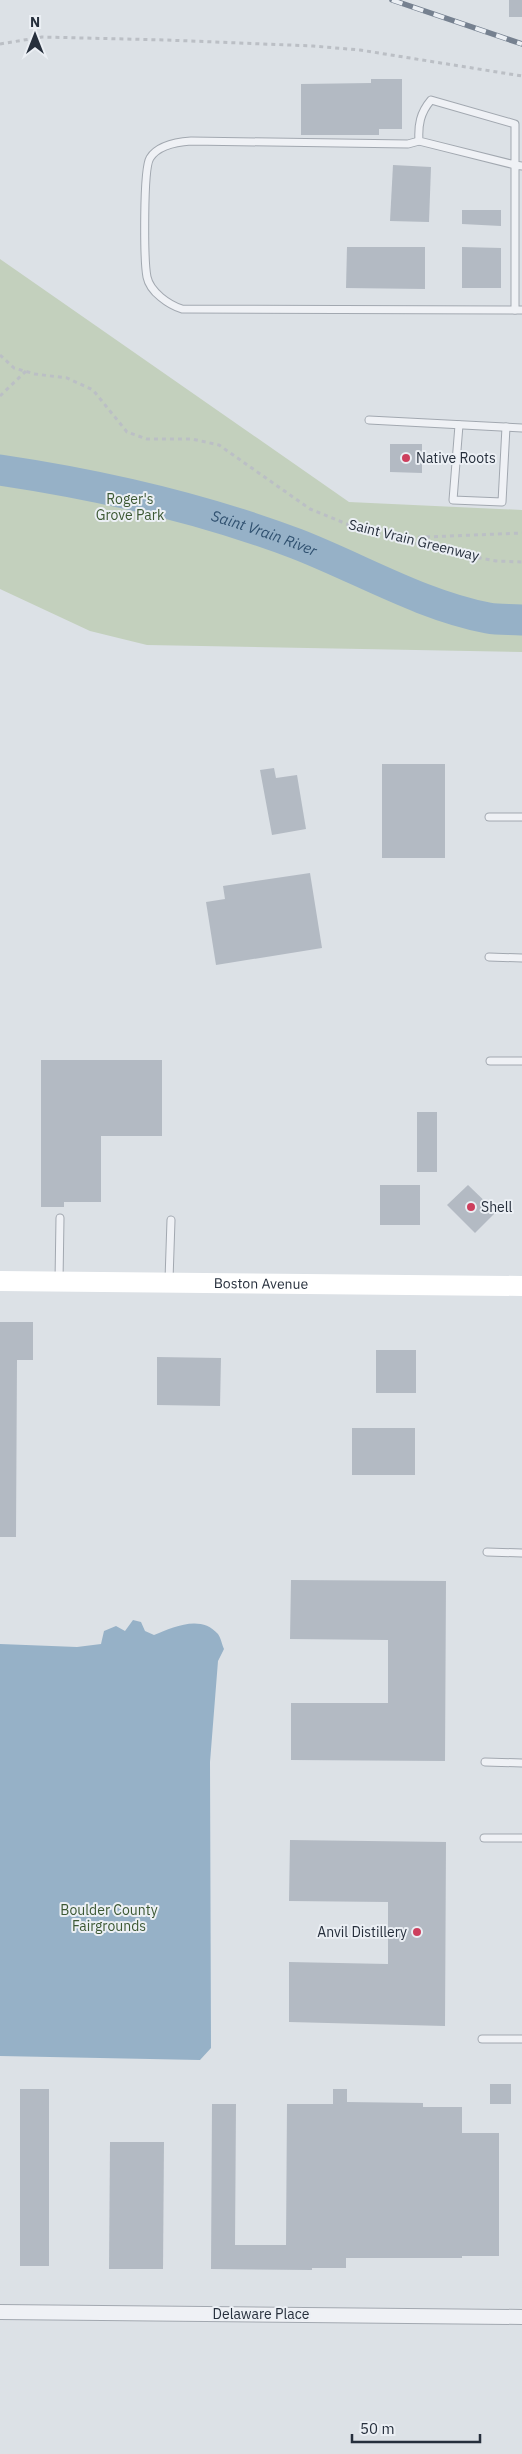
<svg xmlns="http://www.w3.org/2000/svg" width="522" height="2454" viewBox="0 0 522 2454" font-family="'IBM Plex Sans',sans-serif">
<style>
.green{fill:#c3d0bd}
.water{fill:#96b1c7}
.lines{fill:none;stroke-linecap:round;stroke-linejoin:round}
.river{stroke:#96b1c7;stroke-width:31}
.building{fill:#b3bac3}
.lane-casing{stroke:#a2a8b0;stroke-width:9}
.street-casing{stroke:#a2a8b0;stroke-width:16}
.path{stroke:#bbbfc5;stroke-width:3;stroke-dasharray:4 4;stroke-linecap:butt}
.lane{stroke:#eff1f5;stroke-width:7}
.street{stroke:#eff1f5;stroke-width:14}
.secondary{stroke:#fff;stroke-width:20}
.rail-casing{stroke:#768190;stroke-width:5.5}
.rail{stroke:#ebeff4;stroke-width:4;stroke-dasharray:11;stroke-linecap:butt}
.poi-dot{fill:#cd3f5d;stroke:#ebeff4;stroke-width:2}
.labels{text-anchor:middle;stroke-width:4;stroke-linejoin:round;paint-order:stroke}
.poi-label{font-size:14px;fill:#262f3c;stroke:#ebeff4;text-anchor:start}
.park-label{font-size:14px;fill:#3c5833;stroke:#ebeff4}
.street-label{font-size:14px;fill:#262f3c;stroke:#ebeff4}
.water-label{font-size:15px;font-style:italic;fill:#305170;stroke:#ebeff4}
</style>
<rect width="100%" height="100%" fill="#dce1e6"/>
<path class="green" d="M0,259L349,502L522,510V652L147,645L90,631L0,589Z"/>
<path class="water" d="M133,1620L141,1622L145,1631L154,1635C173,1627 201,1614 218,1634C221,1638 222,1645 224,1649L218,1661L210,1762L211,2048L200,2060L0,2056V1644L77,1647L101,1644L104,1631L116,1626L125,1631Z"/>
<g class="lines">
<path class="river" id="s1" d="M0,470C101,485 202,508 297,544C361,569 421,605 488,618C499,620 511,619 522,620"/>
</g>
<g class="building">
<rect x="509" y="0" width="13" height="17"/>
<path d="M371,79H402V129H379V135H301V84L371,83Z"/>
<path d="M393,165L431,167L429,222L390,221Z"/>
<path d="M462,210H501V226L462,224Z"/>
<path d="M347,247H425V289L346,288Z"/>
<path d="M462,247L501,248V288H462Z"/>
<path d="M390,444H422V473L390,472Z"/>
<rect x="382" y="764" width="63" height="94"/>
<path d="M274,768L276,778L297,775L306,829L272,835L260,770Z"/>
<path d="M310,873L322,948L216,965L206,902L225,899L223,886Z"/>
<path d="M41,1060H162V1136H101V1202H64V1207H41Z"/>
<rect x="417" y="1112" width="20" height="60"/>
<rect x="380" y="1185" width="40" height="40"/>
<path d="M468,1185L496,1212L475,1233L447,1205Z"/>
<path d="M0,1322H33V1360H17L16,1537H0Z"/>
<rect x="376" y="1350" width="40" height="43"/>
<path d="M157,1357L221,1358L220,1406L157,1405Z"/>
<rect x="352" y="1428" width="63" height="47"/>
<path d="M291,1580L446,1581L445,1761L291,1760V1703H388V1640L290,1639Z"/>
<path d="M290,1840L446,1842L445,2026L289,2022V1962L388,1964V1902L289,1901Z"/>
<rect x="490" y="2084" width="21" height="20"/>
<rect x="20" y="2089" width="29" height="177"/>
<path d="M333,2089H347V2102L423,2103V2107H462V2133H499V2256H462V2258H346V2268H312V2270L211,2269L212,2104H236L235,2245H286L287,2104H333Z"/>
<path d="M110,2142H164L163,2269H109Z"/>
</g>
<g class="lines">
<g class="lane-casing">
<g id="lane">
<path d="M419,141L408,144L191,141C177,142 158,145 150,158C143,169 144,262 147,277C150,292 169,305 182,309L515,310"/>
<path d="M522,166L515,165L419,141C418,125 420,113 431,100L515,124V310H522"/>
<path d="M369,420L522,428"/>
<path d="M459,425L453,500L502,502L506,427"/>
<path d="M489,817H522"/>
<path d="M489,957L522,958"/>
<path d="M490,1061H522"/>
<path d="M169,1280L171,1220"/>
<path d="M59,1281L60,1218"/>
<path d="M487,1552L522,1553"/>
<path d="M485,1762L522,1763"/>
<path d="M484,1838H522"/>
<path d="M482,2039H522"/>
</g>
</g>
<g class="street-casing">
<path id="street" d="M0,2312L522,2317"/>
</g>
<g class="path">
<path d="M0,44L42,37L166,40L313,46L360,50L522,76"/>
<path d="M0,355L14,368L35,374L67,378L93,390L127,432L147,439H192L219,445L310,509L359,529L445,551L496,561L522,562"/>
<path d="M0,396L26,371"/>
<path d="M402,538L522,533"/>
</g>
<use href="#lane" class="lane"/>
<use href="#street" class="street"/>
<path class="secondary" id="s2" d="M0,1281L522,1286"/>
<g class="rail-casing">
<path id="rail" d="M392,0L522,44"/>
</g>
<use href="#rail" class="rail"/>
</g>
<g class="poi-dot">
<circle cx="406" cy="458" r="5"/>
<circle cx="471" cy="1207" r="5"/>
<circle cx="417" cy="1932" r="5"/>
</g>
<g class="labels">
<g class="poi-label">
<text x="416" y="463">Native Roots</text>
<text x="481" y="1212">Shell</text>
<text x="407" y="1937" text-anchor="end">Anvil Distillery</text>
</g>
<g class="park-label">
<text x="130" y="504">Roger's<tspan x="130" dy="16">Grove Park</tspan></text>
<text x="109" y="1915">Boulder County<tspan x="109" dy="16">Fairgrounds</tspan></text>
</g>
<g class="street-label">
<text transform="translate(414 540) rotate(14)" y="5">Saint Vrain Greenway</text>
<text dy="5" stroke="none"><textPath href="#s2" startOffset="261">Boston Avenue</textPath></text>
<text x="261" y="2319">Delaware Place</text>
</g>
<g class="water-label">
<text dy="5" stroke="none"><textPath href="#s1" startOffset="272">Saint Vrain River</textPath></text>
</g>
</g>
<g transform="translate(35 35)" stroke="#ebeff4" stroke-width="4" paint-order="stroke">
<path d="M0-4L9 19L0 12L-9 19Z" fill="#262f3c"/>
<text y="-8" font-size="14" font-weight="bold" text-anchor="middle" fill="#262f3c">N</text>
</g>
<path d="M352 2434v8h128v-8" fill="none" stroke="#262f3c" stroke-width="2.5"/>
<text x="360" y="2434" font-size="15" fill="#262f3c" stroke="#ebeff4" stroke-width="4" paint-order="stroke">50 m</text>
</svg>
